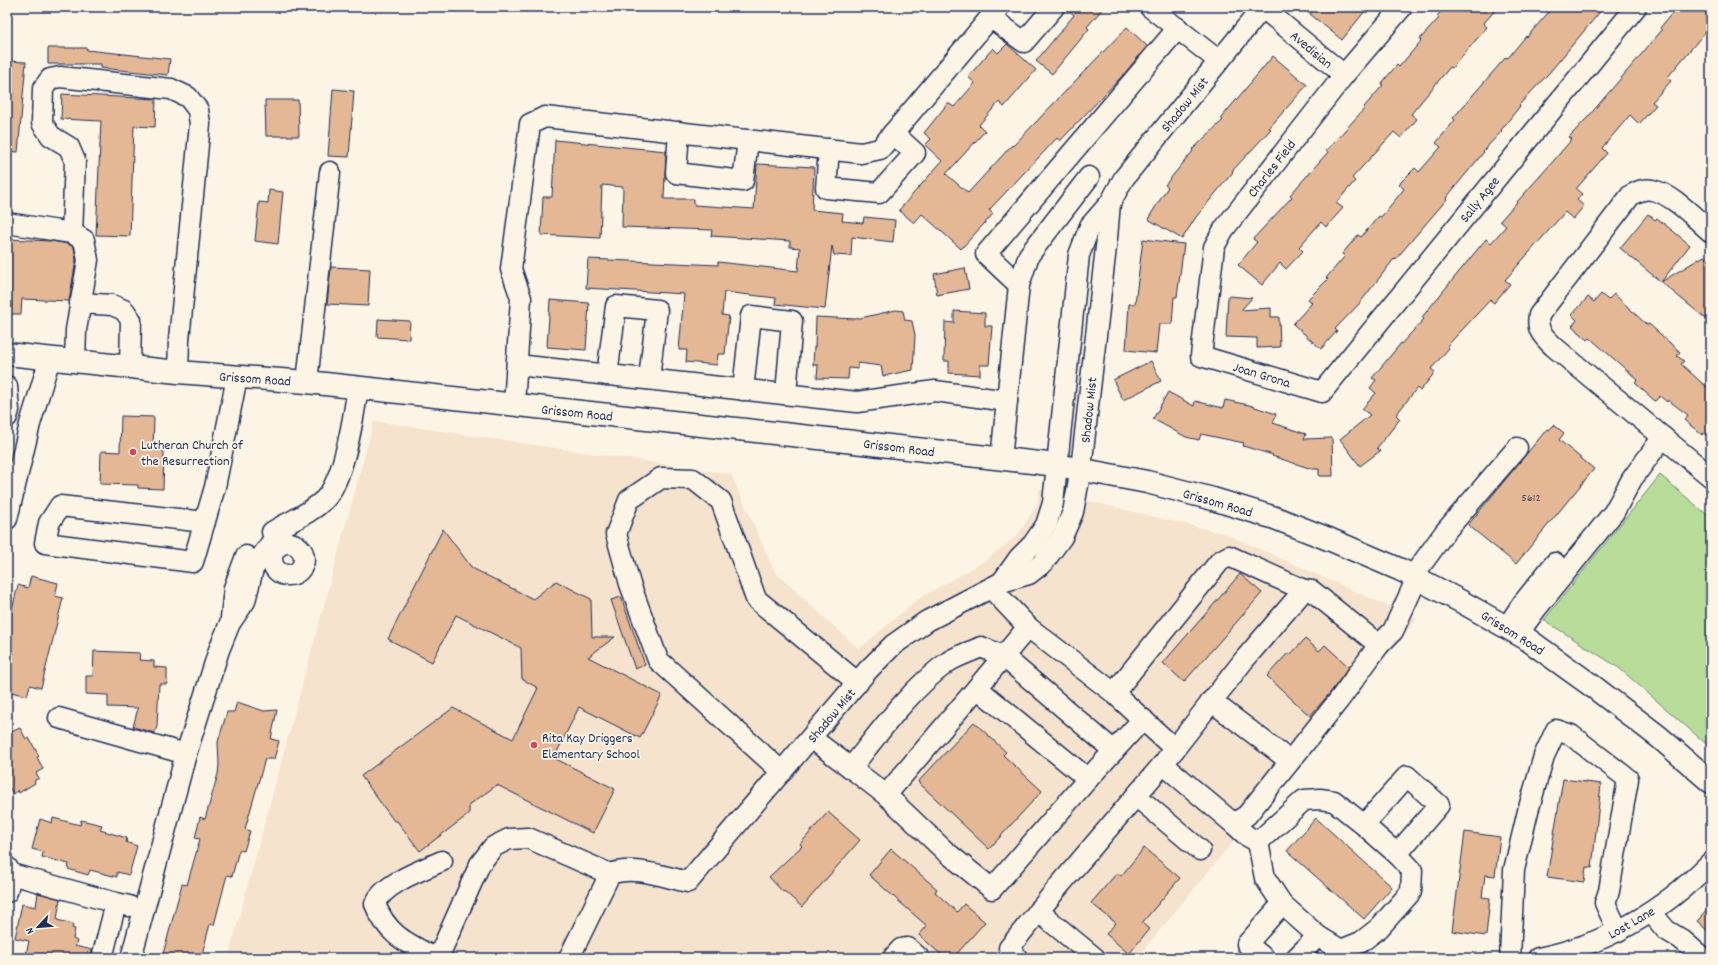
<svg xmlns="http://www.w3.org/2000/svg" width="1718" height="965" viewBox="0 0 1718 965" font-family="Dekko,sans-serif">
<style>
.built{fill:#f5e3cd}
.green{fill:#b7dd99;stroke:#69867c}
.building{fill:#e5b895;stroke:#1b2f5e}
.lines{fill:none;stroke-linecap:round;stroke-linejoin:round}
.minor-casing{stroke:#1b2f5e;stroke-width:23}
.major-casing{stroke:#1b2f5e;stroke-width:25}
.minor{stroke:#fcf5e5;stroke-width:20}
.major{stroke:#fcf5e5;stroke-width:22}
.poi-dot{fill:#d1495b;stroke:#fcf5e5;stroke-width:1.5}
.labels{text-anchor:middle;stroke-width:3.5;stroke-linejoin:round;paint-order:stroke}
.number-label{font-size:12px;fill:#4e516c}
.street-label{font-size:14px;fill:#1b2f5e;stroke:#fcf5e5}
.poi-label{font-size:14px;fill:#1b2f5e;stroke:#fcf5e5;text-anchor:start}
</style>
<rect width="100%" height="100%" fill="#fcf5e5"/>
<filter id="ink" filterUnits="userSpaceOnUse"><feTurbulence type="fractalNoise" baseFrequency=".025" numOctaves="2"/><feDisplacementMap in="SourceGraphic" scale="8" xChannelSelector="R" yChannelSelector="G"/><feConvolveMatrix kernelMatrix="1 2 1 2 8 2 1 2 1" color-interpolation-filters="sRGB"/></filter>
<g filter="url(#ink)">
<path class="built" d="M374,421L731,474L775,572L859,649L918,599L983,562L1018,535L1037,504L1039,489L1226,534L1417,619L1137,958H228Z"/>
<path class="green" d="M1660,475L1711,518V748L1619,668L1544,620Z"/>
<g class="building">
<path d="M1065,7H1104L1087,27L1089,29L1052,74L1036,61L1074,15Z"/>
<path d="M1315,7H1368L1342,40L1310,14Z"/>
<path d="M1445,7H1498L1483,24L1487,27L1452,68L1450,67L1411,114L1417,119L1401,138L1394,132L1352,178L1355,181L1336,203L1343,208L1326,227L1321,222L1299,247L1303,251L1286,269L1280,263L1262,285L1238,265L1257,242L1253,239L1292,197L1290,195L1328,152L1326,151L1365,108L1364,107L1383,85L1381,84L1397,65L1399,67L1421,41L1420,39L1439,18L1437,16Z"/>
<path d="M1553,7H1604L1549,73L1519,105L1520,106L1501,130L1502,131L1483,151L1484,152L1446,198L1447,199L1395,260L1394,259L1359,304L1335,329L1337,331L1321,349L1293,324L1312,303L1308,299L1328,279L1326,278L1345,256L1342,254L1358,235L1361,237L1379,216L1381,217L1404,189L1399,184L1415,168L1419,172L1441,147L1436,143L1455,120L1453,118L1506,57L1508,58L1526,36L1527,37Z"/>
<path d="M1677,7H1711V25L1667,78L1671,81L1652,102L1656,105L1639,124L1630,115L1602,148L1607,153L1576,189L1582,194L1577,200L1584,206L1573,219L1565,212L1505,280L1510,284L1494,303L1490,300L1447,346L1449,348L1431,369L1435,372L1420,391L1417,388L1396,415L1400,419L1377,448L1380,451L1360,466L1340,439L1370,415L1362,409L1376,393L1370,388L1376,380L1372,378L1401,343V344L1424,319L1422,317L1486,239L1491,243L1506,226L1500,221L1549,166L1572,139L1569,137L1588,117L1662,30L1660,28Z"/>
<path d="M1127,27L1147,46L1125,73L1060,141L1057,138L989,210L993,214L961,249L922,214L914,223L899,210L942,161L925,145L931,139L924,133L948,103L954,107L975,83L968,77L993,48L998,53L1007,44L1036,70L1004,107L999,102L979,125L985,131L946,174L968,193L1012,145L1013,146Z"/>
<path d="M48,48H87V50L170,59L168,75L101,68V64H48Z"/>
<path d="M1273,56L1307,85L1269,128L1271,129L1248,154L1232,171L1233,172L1196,217L1182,239L1148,219L1168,187L1165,185L1193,151L1192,150L1223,120L1221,118Z"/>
<path d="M7,61L26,62L18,152L7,151Z"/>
<path d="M333,89L354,91L349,157L328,156Z"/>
<path d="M62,94L156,99L155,127L134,126L130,236L96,235L101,121L61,119Z"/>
<path d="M265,100H298L299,136H266Z"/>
<path d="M555,140L666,151L664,199H694V205L754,209L757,164L814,167L812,210L843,213L842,221L863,223L864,217L895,220L893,242L852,237L851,256L834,255L832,246L825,309L775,304L776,298L724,292L722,315L729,316L725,354H718L717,365L686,362L687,350H679L684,294L586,288L588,259L718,265V262L798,271L800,248L790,247V241L711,236L712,230L622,227L623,187L602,185L600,238L541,235L543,197H552Z"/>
<path d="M269,190L283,192L278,244L255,241L259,202L268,203Z"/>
<path d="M1648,214L1655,220L1657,218L1690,245L1661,282L1620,248Z"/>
<path d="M7,239L51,241L68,244L74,247L76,260L69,301L22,299L21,314H7Z"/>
<path d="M1143,239L1184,244L1177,297H1174L1172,324H1159L1156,353L1126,350L1129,304H1135Z"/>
<path d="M1704,256L1711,262V323L1661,282Z"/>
<path d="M331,267L370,269L368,306L327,304Z"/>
<path d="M965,268L969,289L937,295L934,274Z"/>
<path d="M1601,294L1608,300L1614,294L1647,325L1649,324L1680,352L1677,356L1684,361L1681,364L1703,384L1711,389V439L1703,433L1702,435L1684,420L1688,415L1668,400L1667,402L1660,396L1655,401L1635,383L1638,380L1590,338L1588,340L1572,326L1577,320L1572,315L1588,297L1594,302Z"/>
<path d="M1228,296L1252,298L1241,310L1271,308V317H1279L1280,347L1257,348V338L1226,337Z"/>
<path d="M550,300L589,303L586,350L547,347Z"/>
<path d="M896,310L903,311L905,320L912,321L915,335L913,370L883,376L881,366L858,363V369L849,368L848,379L817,378L818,365H813L814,347H815L816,317L856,319Z"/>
<path d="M954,311L985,313V326H992L989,365H980V375L949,373V361H944L945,322L954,323Z"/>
<path d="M378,319L410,321L409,339L377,337Z"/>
<path d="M1151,361L1161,381L1123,400L1113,380Z"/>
<path d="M1168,392L1194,406L1195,401L1223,408L1225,400L1249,405L1276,414L1273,423L1306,434L1304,439L1332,438L1333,476H1319V469H1312L1272,456L1273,455L1243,446L1244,443L1201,434L1199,440L1186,437L1153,419Z"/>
<path d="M121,416L154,417L153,450L164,451L163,489L138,488V485L100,484L101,451L120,452Z"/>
<path d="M1554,425L1564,433L1559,440L1594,469L1516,564L1468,525L1547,429L1549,430Z"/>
<path d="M443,529L472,568L533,599L556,581L591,599L592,637H615L588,657L662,695L640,738L579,707L554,758L615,789L593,833L497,785L469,805V814L420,851L397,821H394L361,776L453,708L513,739L538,688L522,679L521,648L456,615L432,662L388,639Z"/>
<path d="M1240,574L1262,593L1184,682L1163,663Z"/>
<path d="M31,576L58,583L55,596L63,598L41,688L30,685L27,696L7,691V630L18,585L28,588Z"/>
<path d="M621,597L645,665L635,669L611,600Z"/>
<path d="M1305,639L1319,651L1325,645L1349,667L1330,693L1310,716L1267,676L1288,653L1290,655Z"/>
<path d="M94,651L140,653L139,660L154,661V667L167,668V684H159L157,726L155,733L133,727L138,708L108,707V695L86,694V676H93Z"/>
<path d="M237,702L264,711L277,710L271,739L279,741L274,759H265L245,829L250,831L244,851L239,850L232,876L227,875L214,925L210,924L201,958H162L182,884L187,885L200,839L195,838L200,817L205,819L218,774L219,765L218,742L227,712H234Z"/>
<path d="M974,722L1006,752L1003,755L1042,791L989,849L918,782Z"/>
<path d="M20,728L26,739L29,738L39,756L37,757L43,769L36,773L39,778L34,781L35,783L19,793L18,790L13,794L7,784V734Z"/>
<path d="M1563,779L1601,784L1592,868L1586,867L1584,882L1547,877Z"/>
<path d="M828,812L860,840L802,907L784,891L783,892L769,877L802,846L800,844Z"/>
<path d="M53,818L80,825L81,820L102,825L100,830L127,838L126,842L137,846L129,875L117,872V877L90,870L88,875L68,869L69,864L42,857L43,852L32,849L40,819L52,823Z"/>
<path d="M1316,818L1392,887L1364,919L1287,851Z"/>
<path d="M1465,832L1500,837L1495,876L1485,875L1482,897L1490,898L1486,936L1452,931Z"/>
<path d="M1144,848L1180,878L1142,923L1149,929L1129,954L1106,934L1116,923L1091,903L1117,873L1121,876Z"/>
<path d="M891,849L937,889L935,892L957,912L964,904L985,922L953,958H945L919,935L927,926L869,875Z"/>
<path d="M38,893L60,899L57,920L73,924L72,928L75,929L73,939L77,941L75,946L92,950L91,958H25L29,941L15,938L22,904L36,907Z"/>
<path d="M1711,906V934L1697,921Z"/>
</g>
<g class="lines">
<g class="minor-casing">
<g id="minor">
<path d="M1150,7L1219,61"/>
<path d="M1402,7L1344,75L1224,229L1214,247L1201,356L1322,392L1636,7"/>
<path d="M1263,8L1344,75"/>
<path d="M990,17L1024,42L1054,7"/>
<path d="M679,132L676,173L743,181L748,140"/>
<path d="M829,149L826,188L879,193L915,153L893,133"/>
<path d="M7,223L72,233L84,240L88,260L76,330L75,361"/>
<path d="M1711,232C1696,219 1671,193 1652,190C1644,188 1637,192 1631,195L1539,315C1536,330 1543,336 1553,346L1711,477"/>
<path d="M72,233L75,161L69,147L51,136L42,123L43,89L50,79L60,77L171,89L188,97L198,110L200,124L179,340L178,372"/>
<path d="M1019,285L986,254L1178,28"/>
<path d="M80,303L112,305L124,310L131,320L130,367"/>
<path d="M517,365L857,402L935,391L1007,401"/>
<path d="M607,375L616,306L657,310L649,379"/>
<path d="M307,382L330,172"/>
<path d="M7,386L9,410L7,417"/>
<path d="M743,390L751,316L792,321L786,394"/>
<path d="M514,405L521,298L511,269L530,124L545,117L861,153L880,149L999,7"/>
<path d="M1001,459L1019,285L1029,255L1089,177"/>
<path d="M7,519L30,424L50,358"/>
<path d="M205,522L60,506L49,523L45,543L193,562L215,487L237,377"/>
<path d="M272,532C290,521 308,515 324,500C344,481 354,415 358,387"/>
<circle cx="288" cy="559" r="16"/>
<path d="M1413,576L1445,532L1517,448"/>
<path d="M1002,582L1019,558L1033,544L1046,525L1053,503L1079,255L1090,226L1110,203L1124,178L1263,7"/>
<path d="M991,588L1028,627"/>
<path d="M231,618L234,588L246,556"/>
<path d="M1507,627L1523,603L1555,563"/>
<path d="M1518,634L1536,609L1614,512L1632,479L1663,437"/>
<path d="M977,688L886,795L945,851L992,889L1088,779"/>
<path d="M1114,693L1028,627L977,688L1088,779L1143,719"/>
<path d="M1211,701L1290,761"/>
<path d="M59,718L186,754"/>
<path d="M811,738L851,768"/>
<path d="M1175,749L1114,693L1220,561L1229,556L1304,590"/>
<path d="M1166,760L1244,660L1304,590L1312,591L1379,645"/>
<path d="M782,772L658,660L630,584L616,534L629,500L661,478L693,479L721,501L756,599L858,683"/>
<path d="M886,795L851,768C879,733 910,689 948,662C957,656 970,652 981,647L1003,656L1114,751"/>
<path d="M1136,796L1200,850"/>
<path d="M1234,824L1247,836L1258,842L1265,878L1282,904L1247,944L1264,958"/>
<path d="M1364,825L1397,854"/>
<path d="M1258,842L1304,800L1320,799L1334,801L1364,825L1407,776L1439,805L1397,854L1412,870L1411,892L1379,928L1361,942L1341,950L1318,936L1296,958"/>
<path d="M7,867L11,874L7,892"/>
<path d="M11,874L116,903"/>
<path d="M1282,904L1318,936"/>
<path d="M1038,911L1095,958"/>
<path d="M1651,912L1666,930L1681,939L1703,958"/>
<path d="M102,958L116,903L129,906"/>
<path d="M131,958L186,754L219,650L230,623L245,601L253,569L271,543L280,536L284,525"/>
<path d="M435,958C407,943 387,935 375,904C384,883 422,870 442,861"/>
<path d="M438,958L480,864L493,847L509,839L528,838L610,874"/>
<path d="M569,958L610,874C634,865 664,877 688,882L868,670L893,645L927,621L1002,582L1029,574L1043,563L1062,537L1073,512L1081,469L1107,238L1110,203"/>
<path d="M893,958L901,949L908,948L919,958"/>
<path d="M1017,958L1009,948L1059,886L1163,764L1234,824L1247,815L1339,700L1379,645L1393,631L1417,578"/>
<path d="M1510,958L1514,870L1528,811L1544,756L1556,730L1571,735L1628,779L1609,891L1605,903L1618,931"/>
<path d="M1538,958C1605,945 1663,911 1711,862"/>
</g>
</g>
<g class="major-casing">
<path id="major" d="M7,354L178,372L307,382L792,435L1057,465L1147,482L1213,499L1275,518L1331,540L1401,570L1462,602L1527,639L1595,688L1659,737L1711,782"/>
</g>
<use href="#minor" class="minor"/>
<use href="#major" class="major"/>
</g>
</g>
<g class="poi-dot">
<circle cx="133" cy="452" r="4"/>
<circle cx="534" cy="745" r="4"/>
</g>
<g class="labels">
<g class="number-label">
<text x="1531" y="501">5612</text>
</g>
<g class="street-label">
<text transform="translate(1312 49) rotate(40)" y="5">Avedisian</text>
<text transform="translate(1184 104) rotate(-51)" y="5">Shadow Mist</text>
<text transform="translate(1271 168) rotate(-52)" y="5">Charles Field</text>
<text transform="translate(1479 199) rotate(-51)" y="5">Sally Agee</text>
<text transform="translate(1262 374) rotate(17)" y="5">Joan Grona</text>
<text transform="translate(255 378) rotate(4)" y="5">Grissom Road</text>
<text transform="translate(1088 410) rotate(-84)" y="5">Shadow Mist</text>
<text transform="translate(577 412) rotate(6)" y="5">Grissom Road</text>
<text transform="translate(899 447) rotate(7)" y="5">Grissom Road</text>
<text transform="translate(1218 502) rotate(16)" y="5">Grissom Road</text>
<text transform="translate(1513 632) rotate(32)" y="5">Grissom Road</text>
<text transform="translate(831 715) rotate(-50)" y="5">Shadow Mist</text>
<text transform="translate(1631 922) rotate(-30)" y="5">Lost Lane</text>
</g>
<g class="poi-label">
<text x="141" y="449">Lutheran Church of<tspan x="141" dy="16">the Resurrection</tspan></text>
<text x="542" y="742">Rita Kay Driggers<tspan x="542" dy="16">Elementary School</tspan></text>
</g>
</g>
<rect width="1718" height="965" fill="none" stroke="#fcf5e5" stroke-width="24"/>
<rect x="12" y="12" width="1694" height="941" fill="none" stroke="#1b2f5e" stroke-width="1.5" filter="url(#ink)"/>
<g transform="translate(38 927) rotate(244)" stroke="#fcf5e5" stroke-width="3" paint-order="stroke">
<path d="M0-3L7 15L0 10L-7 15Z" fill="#1b2f5e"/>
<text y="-6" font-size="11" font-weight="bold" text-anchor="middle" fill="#1b2f5e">N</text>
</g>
</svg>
